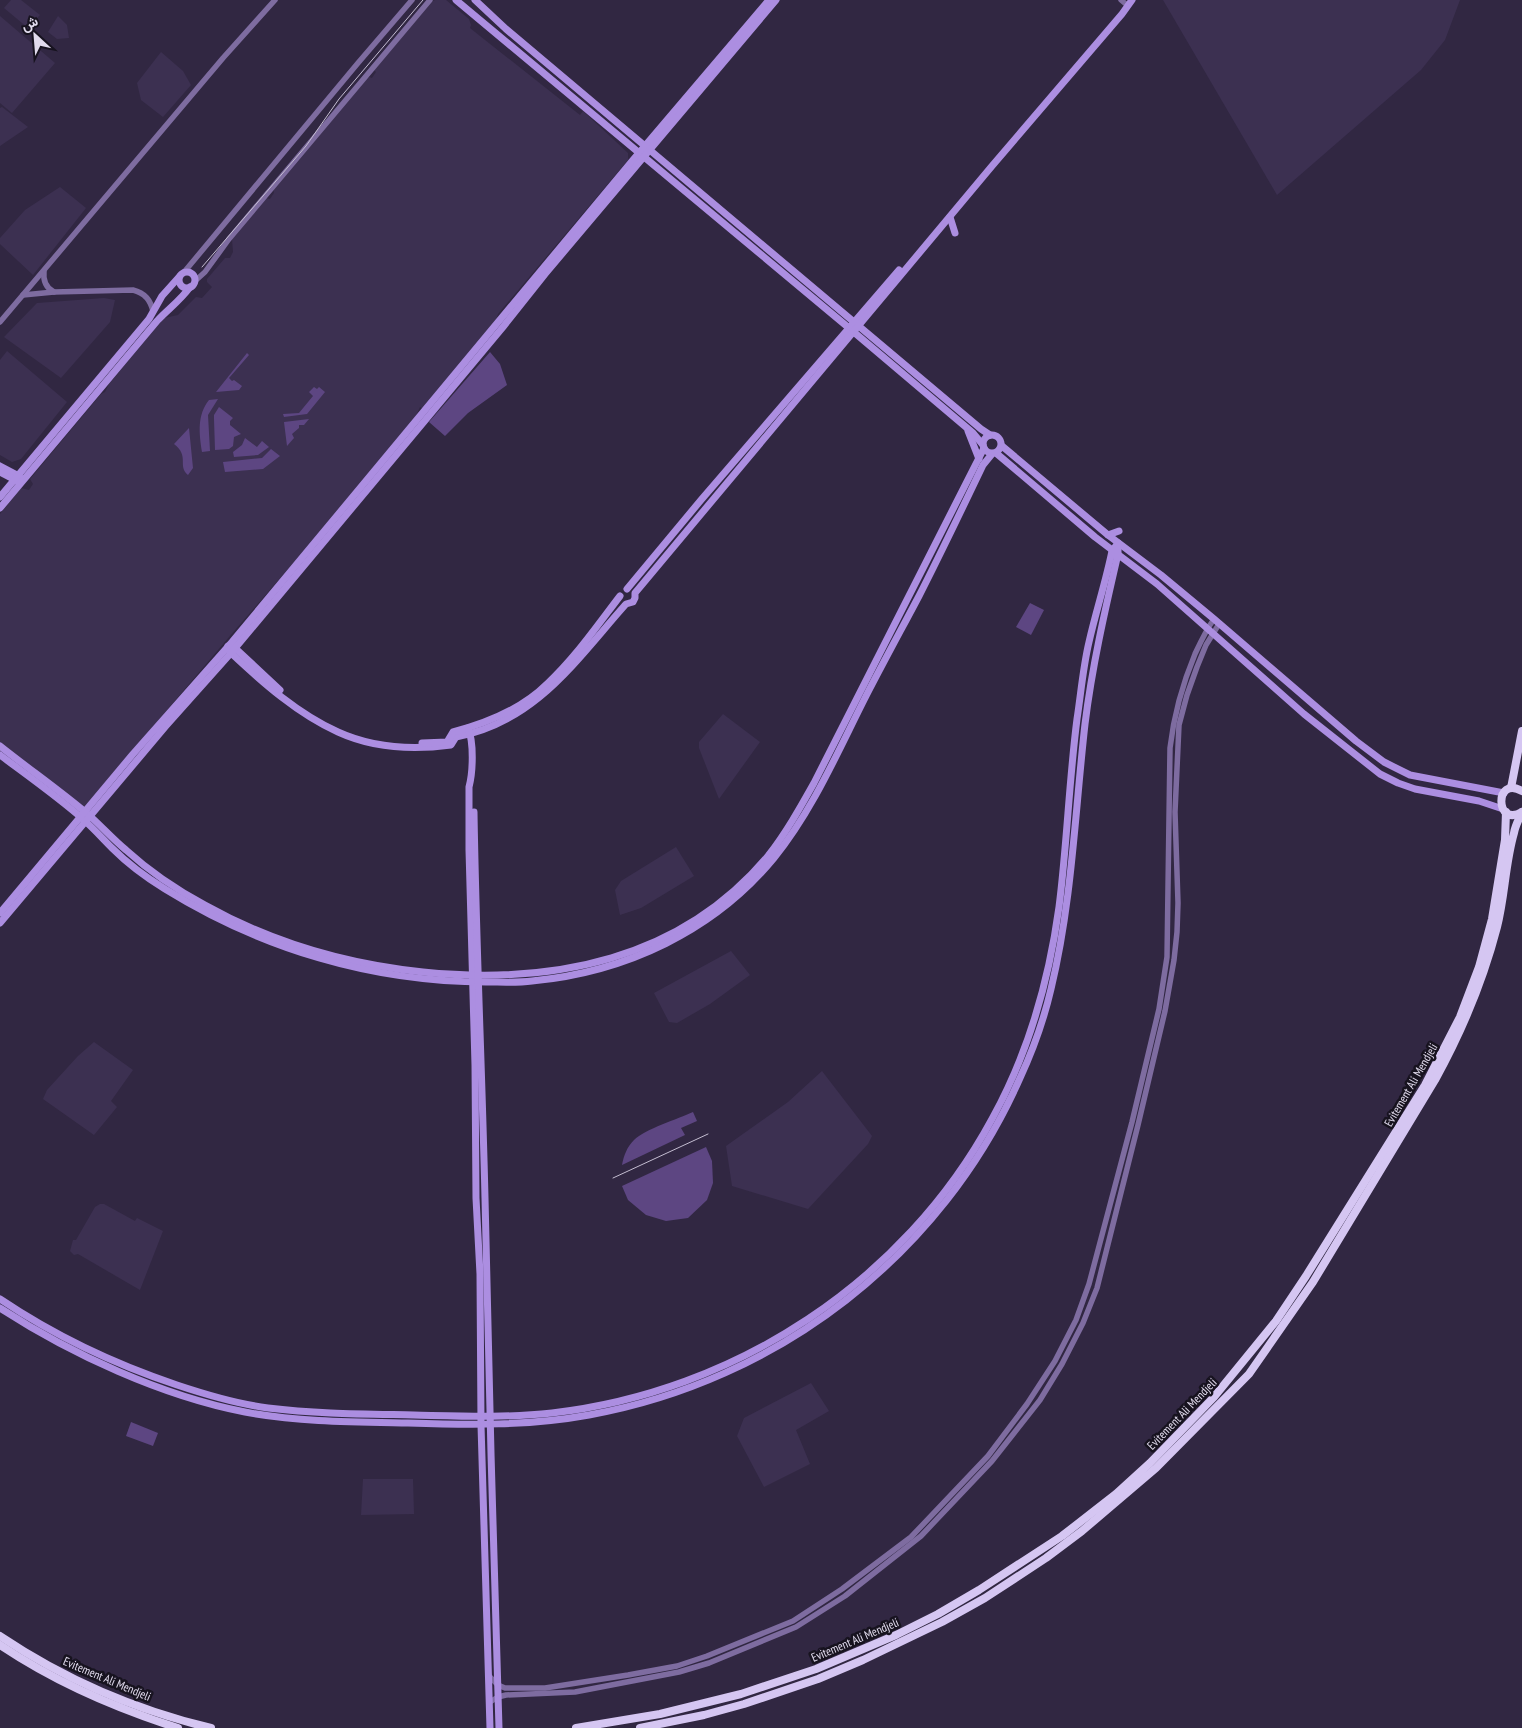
<svg xmlns="http://www.w3.org/2000/svg" width="1522" height="1728" viewBox="0 0 1522 1728" font-family="'PT Sans Narrow',Vazirmatn,sans-serif">
<style>
.built{fill:#3c3051}
.green{fill:#5d4682}
.lines{fill:none;stroke-linecap:round;stroke-linejoin:round}
.tertiary{stroke:#7e6ca0;stroke-width:5.5}
.secondary{stroke:#ac8ee1;stroke-width:7}
.trunk{stroke:#d5c6f2;stroke-width:8}
.tram{stroke:#c4bdd1;stroke-width:1}
.labels{text-anchor:middle;stroke-width:5;stroke-linejoin:round;paint-order:stroke}
.street-label{font-size:12px;fill:#e1dbed;stroke:#17131f}
</style>
<rect width="100%" height="100%" fill="#312742"/>
<g class="built">
<path d="M11,0H21L40,15L28,28L4,8Z"/>
<path d="M435,0H446L469,19L471,25L470,28L480,36L580,115L583,111L628,153V160L498,314L496,320L424,410L420,407L410,429L402,438L229,637L84,808L0,747V514L21,488L29,490L33,484L30,479L101,394L105,392L109,384L164,318L178,315L196,297L202,298L212,287L207,282V279L225,258H230L233,252L232,239L266,198L270,199L274,193L273,188L367,78L369,77L372,78L376,72L374,70L430,2Z"/>
<path d="M1163,0H1460L1445,40L1421,70L1277,195Z"/>
<path d="M0,16L55,63L12,113L0,103Z"/>
<path d="M58,16L67,25L69,38L57,39L48,32Z"/>
<path d="M161,52L183,71L191,85L163,117L141,100L137,83Z"/>
<path d="M2,107L28,127L0,146V108Z"/>
<path d="M60,187L86,208L33,275L0,244V238L25,210Z"/>
<path d="M104,298L115,300L110,322L61,378L4,337L37,303Z"/>
<path d="M7,351L67,402L21,459L12,462L0,455V360Z"/>
<path d="M723,714L760,742L719,799L699,748V742Z"/>
<path d="M676,847L694,876L641,908L620,915L615,890L621,881Z"/>
<path d="M731,951L750,975L710,1004L677,1023L669,1022L654,993Z"/>
<path d="M94,1042L133,1070L111,1101L117,1107L94,1135L43,1099L47,1090L78,1056Z"/>
<path d="M822,1071L872,1136L868,1144L808,1209L732,1186L726,1146L788,1102Z"/>
<path d="M100,1204H104L135,1221L137,1218L163,1231L140,1290L78,1254L74,1255L70,1251L73,1240H76L95,1207Z"/>
<path d="M811,1383L829,1411L796,1430L810,1464L764,1487L737,1436L744,1418Z"/>
<path d="M363,1479H413L414,1514L361,1515Z"/>
</g>
<g class="green">
<path d="M490,352L500,364L507,385L468,413L445,436L429,422Z"/>
<path d="M247,353L249,355L229,378L232,381L234,380L242,386L239,390L216,392Z"/>
<path d="M314,387L317,389L319,387L325,392L307,414L284,417L283,414L299,413L313,396L309,392Z"/>
<path d="M218,399L208,415L210,451L202,452C199,433 197,415 209,400Z"/>
<path d="M219,407L233,418L230,421V425L241,434L234,437L233,446L229,449L215,450L214,419V415Z"/>
<path d="M309,419L304,425H299V428L292,434L294,438L287,446L284,422Z"/>
<path d="M189,428L193,468L188,475C177,466 190,456 174,444Z"/>
<path d="M245,438L257,447L262,441L269,447L258,455L234,457L233,452L242,445Z"/>
<path d="M271,449L280,456L263,469L225,472L223,462L262,458Z"/>
<path d="M1030,603L1044,610L1031,635L1016,627Z"/>
<path d="M693,1112L697,1121L681,1128L685,1135L622,1165C624,1155 627,1147 634,1140C645,1129 678,1119 693,1112Z"/>
<path d="M706,1147L712,1161L713,1183L707,1200L688,1218L666,1221L646,1215L628,1200L622,1186Z"/>
<path d="M131,1422L158,1433L153,1446L126,1436Z"/>
</g>
<g class="lines">
<g class="tertiary">
<path d="M1121,0L1127,5"/>
<path d="M44,271C43,280 46,288 54,292"/>
<path d="M185,271L358,63L412,0"/>
<path d="M195,281L205,272L229,239L430,0"/>
<path d="M23,295L54,292L133,290C145,293 151,300 153,312"/>
<path d="M0,322L223,58L275,0"/>
<path d="M489,1676L498,1685L505,1688H545L628,1675L677,1666L707,1656L793,1621L842,1589L911,1537L988,1456L1027,1404L1055,1361L1076,1320L1089,1284L1132,1122L1159,1009L1167,957L1170,748C1174,714 1182,685 1195,654C1201,641 1206,630 1214,619"/>
<path d="M490,1702L498,1697L506,1695L575,1692L679,1672L709,1663L796,1627L845,1596L921,1536L992,1461L1040,1400L1062,1364L1083,1323L1097,1288L1138,1125L1165,1011L1174,960L1177,932L1178,903L1175,812L1179,725L1187,695L1197,667L1206,645L1219,624"/>
</g>
<g class="secondary">
<path d="M456,0L849,328L973,433L983,445"/>
<path d="M475,0L506,29L981,429L990,435"/>
<path d="M950,217L955,233"/>
<circle cx="187" cy="280" r="8"/>
<path d="M968,431L979,459"/>
<circle cx="992" cy="444" r="9"/>
<path d="M1002,446L1108,535L1161,575L1214,619L1356,741L1384,762L1410,775L1504,793"/>
<path d="M996,453L1095,537L1157,584L1304,714L1380,774L1398,783L1415,789L1479,801L1503,809"/>
<path d="M0,466L19,476L21,479"/>
<path d="M0,472L17,481"/>
<path d="M0,497L149,319L162,296L179,277"/>
<path d="M0,508L157,321C168,309 180,301 190,287"/>
<path d="M1108,535L1119,531"/>
<path d="M627,589L701,500L899,270"/>
<path d="M228,646L231,653C263,683 298,714 338,732C373,748 414,750 451,745L456,737C536,722 576,660 626,604L633,602L635,598V593L992,166L1122,14L1132,0"/>
<path d="M233,647L235,648L280,690"/>
<path d="M468,728C474,742 473,772 469,787V850L475,1065L476,1198L480,1274L481,1425L490,1728"/>
<path d="M422,743L447,742L453,732C487,723 522,709 547,684C575,658 597,626 620,596"/>
<path d="M0,746C30,770 62,792 91,817C103,828 114,840 126,850C149,871 177,890 205,905C273,943 346,964 423,972C553,985 681,960 768,856C786,833 800,808 814,783L984,448"/>
<path d="M0,755C28,776 58,797 84,820C94,829 103,839 112,848C127,863 147,878 165,889C262,949 372,982 486,982C501,982 517,983 532,981C626,972 714,931 774,858C813,810 838,751 866,696C883,663 901,630 919,596C941,553 962,509 983,465L992,454"/>
<path d="M474,812C476,941 482,1069 485,1198C489,1375 493,1551 499,1728"/>
<path d="M0,913L133,754L232,642L633,160L769,0"/>
<path d="M0,923L165,727L231,653L503,327L545,274L776,0"/>
<path d="M0,1299C55,1336 114,1364 177,1385C207,1395 237,1404 268,1408C317,1414 366,1414 414,1415C460,1416 506,1418 552,1413C735,1392 904,1282 992,1119C1028,1054 1049,980 1059,907C1067,844 1069,781 1077,719C1081,693 1083,667 1089,642C1096,611 1106,581 1112,551L1118,543"/>
<path d="M0,1308C71,1354 162,1396 245,1412C298,1422 354,1422 408,1423C469,1425 529,1426 589,1415C778,1381 942,1255 1020,1078C1033,1050 1044,1019 1051,989C1072,902 1075,812 1085,724C1092,667 1105,610 1118,554V543"/>
</g>
<g class="trunk">
<path d="M1511,788L1522,731"/>
<path d="M1522,791C1494,775 1495,828 1522,812"/>
<path d="M0,1636C64,1679 136,1710 211,1728"/>
<path d="M0,1645C55,1682 115,1708 178,1728"/>
<path d="M576,1728L660,1714L741,1694L816,1669L896,1635L938,1614L979,1590L1062,1536L1116,1494L1150,1463L1214,1397L1276,1321L1306,1276L1425,1085L1460,1017L1479,967L1492,919L1505,840L1506,812"/>
<path d="M640,1728L704,1715L744,1704L818,1679L863,1660L942,1622L985,1598L1046,1558L1082,1531L1156,1468L1249,1374L1313,1282L1435,1080C1462,1031 1483,981 1497,927C1505,896 1505,864 1514,833C1515,826 1519,819 1522,812"/>
</g>
<g class="tram">
<path d="M202,267L306,146L339,99L423,0"/>
<path d="M613,1178L708,1134"/>
</g>
</g>
<g class="labels">
<g class="street-label">
<text transform="translate(1411 1085) rotate(-60)" y="4">Evitement Ali Mendjeli</text>
<text transform="translate(1182 1414) rotate(-46)" y="4">Evitement Ali Mendjeli</text>
<text transform="translate(855 1640) rotate(-23)" y="4">Evitement Ali Mendjeli</text>
<text transform="translate(107 1679) rotate(23)" y="4">Evitement Ali Mendjeli</text>
</g>
</g>
<g transform="translate(35 35) rotate(334)" stroke="#17131f" stroke-width="4" paint-order="stroke">
<path d="M0-4L9 19L0 12L-9 19Z" fill="#e1dbed"/>
<text y="-8" font-size="14" font-weight="bold" text-anchor="middle" fill="#e1dbed">ش</text>
</g>
</svg>
